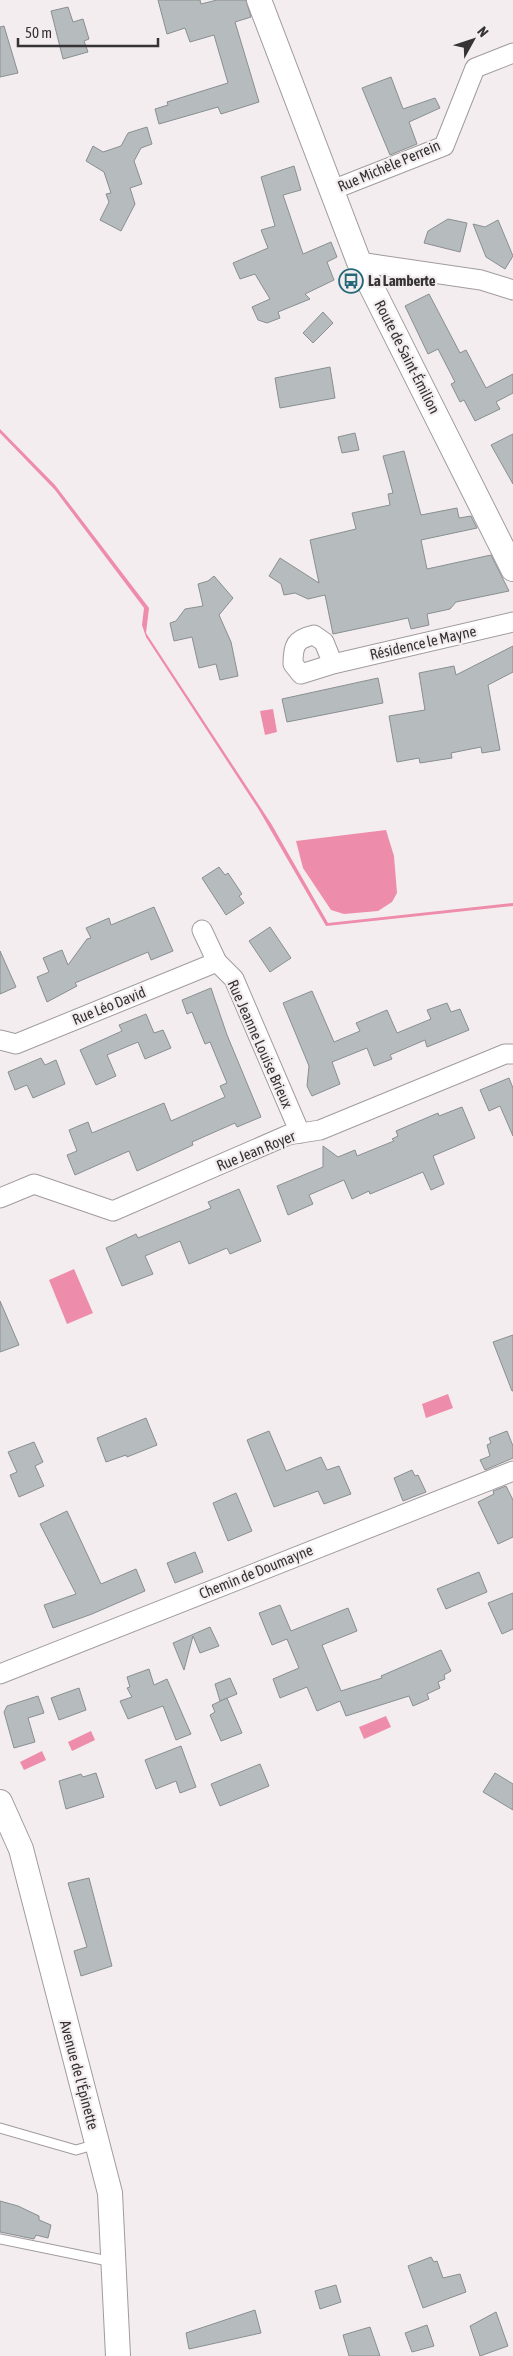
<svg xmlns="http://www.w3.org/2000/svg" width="513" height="2356" viewBox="0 0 513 2356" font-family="'Asap Condensed',sans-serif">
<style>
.water{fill:#ee8cab}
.building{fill:#b6bcbe;stroke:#898f90}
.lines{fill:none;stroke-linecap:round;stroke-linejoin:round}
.service-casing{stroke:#a19b9d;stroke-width:11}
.minor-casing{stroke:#a19b9d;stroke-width:21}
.tertiary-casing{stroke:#a19b9d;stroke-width:26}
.service{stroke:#fff;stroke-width:9}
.minor{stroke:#fff;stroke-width:19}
.tertiary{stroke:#fff;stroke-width:24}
.labels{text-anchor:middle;stroke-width:4.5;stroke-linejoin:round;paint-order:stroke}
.street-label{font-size:15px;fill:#353334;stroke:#f4edef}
.poi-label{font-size:15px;font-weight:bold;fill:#353334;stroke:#f4edef;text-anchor:start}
</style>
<rect width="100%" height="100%" fill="#f4edef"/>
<g class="water">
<path d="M0,429L55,485L149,608L146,633L272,825L328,923L513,903V906L326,926L259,810L146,637L142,625L144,608L55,490L0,433Z"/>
<path d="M273,709L277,732L265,735L260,711Z"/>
<path d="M386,830L394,856L397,893L392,902L378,911L344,914L331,910L303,868L296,841Z"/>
<path d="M74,1269L93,1313L67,1324L49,1280Z"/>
<path d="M448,1394L453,1408L426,1418L422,1404Z"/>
<path d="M386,1716L391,1727L364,1739L359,1727Z"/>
<path d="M91,1731L95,1740L72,1751L68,1742Z"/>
<path d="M42,1751L46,1760L24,1770L20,1762Z"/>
</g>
<g class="building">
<path d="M158,0H200L201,4L217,0H246L251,17L235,22L259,102L221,114L218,107L159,124L155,109L168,105L167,102L228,83L214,35L190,42L185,28L167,34Z"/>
<path d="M68,7L73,22L83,19L89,39L84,41L88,52L63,59L51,11Z"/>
<path d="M4,26L18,73L0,77V27Z"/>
<path d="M391,77L403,109L435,98L440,108L409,122L417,144L390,155L362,88Z"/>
<path d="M147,127L152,144L141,148L134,161L142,184L130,188L135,204L121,231L100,220L109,202L106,194L111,193L104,172L86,161L93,146L103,152L121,146L128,133Z"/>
<path d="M294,166L301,190L283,195L303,254L331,242L337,257L327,262L334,280L305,294L310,299L278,312L280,318L267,323L258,320L252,307L270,299L255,274L240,279L233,263L268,248L261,230L275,226L261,177Z"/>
<path d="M448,219L467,223L460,252L424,243L428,231Z"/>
<path d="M498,220L513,256L505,269L486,257L473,224L485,227Z"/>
<path d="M429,294L460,353L466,350L486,388L513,374V393L496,402L500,409L475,421L464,400L460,402L451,384L455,382L438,349L428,354L405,306Z"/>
<path d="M323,312L333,323L313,343L303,333Z"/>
<path d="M330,367L335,398L280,408L275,378Z"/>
<path d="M355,433L359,450L342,453L338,437Z"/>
<path d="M513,434V484L491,445Z"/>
<path d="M404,451L421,515L457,508L459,518L471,516L477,528L421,540L427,569L491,555L509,591L456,602L450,609L427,614L429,625L411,629L408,618L333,634L325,595L308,599L295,593L284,595L281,584L269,576L280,558L319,583L310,540L356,529L352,513L390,505L388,494L393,493L383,456Z"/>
<path d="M214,576L233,598L219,615L231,642L238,676L220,680L216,664L199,668L192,637L174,641L170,623L176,621L185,609L203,606L198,584L208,581Z"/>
<path d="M513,646V672L488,685L500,750L482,753L481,747L451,753L452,758L420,763L419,758L397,762L389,716L425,710L419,673L454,666L456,675Z"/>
<path d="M378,678L383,703L287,722L282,699Z"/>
<path d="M219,867L225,875L228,873L242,894L239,896L244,903L226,915L202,878Z"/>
<path d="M154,907L173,951L151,960L148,952L75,983L77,986L47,1002L37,977L49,972L43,958L62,950L68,965L87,939L91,938L86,928L109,918L111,925Z"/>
<path d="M270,927L291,958L270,972L249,941Z"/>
<path d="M0,951L16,987L0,994Z"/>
<path d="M211,988L227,1035L261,1117L237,1127L235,1123L192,1142L193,1145L137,1171L129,1151L75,1175L67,1155L77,1151L69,1130L88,1122L92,1133L164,1103L171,1121L225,1097L220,1086L227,1083L210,1042L205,1044L192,1012L187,1014L182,1000Z"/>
<path d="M312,991L334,1042L360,1031L356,1023L387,1010L397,1033L431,1019L427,1010L447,1003L451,1012L460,1009L469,1030L427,1047L425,1040L390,1055L392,1059L374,1066L367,1048L332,1062L340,1084L312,1096L307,1086L309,1066L283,1003Z"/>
<path d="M146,1014L154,1033L163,1030L171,1048L145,1059L138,1042L107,1055L116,1076L96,1085L80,1050L122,1031L119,1025Z"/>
<path d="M41,1058L45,1065L56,1060L65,1084L33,1098L27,1085L15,1090L8,1072Z"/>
<path d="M509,1078L513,1088V1136L500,1106L489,1111L480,1090Z"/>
<path d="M462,1107L475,1138L433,1156L444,1184L431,1190L423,1172L370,1194L369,1191L352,1199L344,1180L309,1195L313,1204L288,1215L277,1186L323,1167V1146L338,1157L355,1150L357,1156L394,1141L392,1139L398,1136L396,1131L438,1113L439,1116Z"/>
<path d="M239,1189L261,1241L230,1254L227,1248L189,1264L180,1241L145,1256L153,1274L122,1286L106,1248L136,1234L138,1238L211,1208L208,1202Z"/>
<path d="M0,1301L19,1345L0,1352Z"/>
<path d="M513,1335V1391H512L493,1342Z"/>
<path d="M146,1418L157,1445L127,1457L126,1455L106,1462L97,1438Z"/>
<path d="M269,1431L286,1471L321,1457L327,1470L339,1466L351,1494L324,1504L318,1491L274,1507L247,1440Z"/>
<path d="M507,1431L513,1446V1458L485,1470L480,1460L490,1456L487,1445L491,1443L489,1438Z"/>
<path d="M34,1442L43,1462L35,1466L44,1486L19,1497L10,1475L17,1472L8,1452Z"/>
<path d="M412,1470L415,1476L418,1475L426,1492L403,1501L394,1478Z"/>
<path d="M506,1486L513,1500V1537L498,1544L478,1502L494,1494L493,1491Z"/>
<path d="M236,1493L252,1531L228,1541L213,1503Z"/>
<path d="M67,1511L101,1584L136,1569L145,1591L92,1614L53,1628L44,1605L76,1594L40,1524Z"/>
<path d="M195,1552L203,1572L175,1583L167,1563Z"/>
<path d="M479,1572L487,1592L446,1609L437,1589Z"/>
<path d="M513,1593V1629L502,1634L488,1603Z"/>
<path d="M280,1605L291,1631L348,1608L357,1631L322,1645L341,1691L382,1678L381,1676L441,1650L451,1671L444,1675L445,1679L438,1682L440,1688L427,1694L429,1699L413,1706L409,1696L346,1716L340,1701L317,1711L307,1687L280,1698L273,1679L299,1668L287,1639L272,1645L259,1613Z"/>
<path d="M210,1627L219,1646L200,1653L193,1636L184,1670L173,1643Z"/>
<path d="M149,1669L154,1685L167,1679L191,1734L176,1740L163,1706L128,1719L120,1701L132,1697L127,1688L130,1687L127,1677Z"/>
<path d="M230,1678L237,1694L220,1701L215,1684Z"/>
<path d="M79,1688L86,1710L59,1720L51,1698Z"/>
<path d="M38,1696L44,1713L28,1718L35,1742L14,1748L4,1712L7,1706Z"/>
<path d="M227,1698L242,1733L221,1741L210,1715L215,1712L212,1705Z"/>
<path d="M181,1746L196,1787L180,1793L176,1781L156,1789L145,1760Z"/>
<path d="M260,1764L269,1786L220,1806L211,1784Z"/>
<path d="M96,1773L104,1797L66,1809L59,1781L81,1774L83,1777Z"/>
<path d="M495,1773L513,1784V1810L483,1792Z"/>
<path d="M89,1878L112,1966L81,1976L74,1951L87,1947L68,1883Z"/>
<path d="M0,2201L18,2206L39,2216V2220L51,2225L48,2238L36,2235L34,2239L0,2232Z"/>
<path d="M431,2257L434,2262L437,2261L443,2278L460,2274L466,2292L423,2308L408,2266Z"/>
<path d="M336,2285L341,2302L320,2309L315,2291Z"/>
<path d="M255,2310L261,2333L189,2349L186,2333Z"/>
<path d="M496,2312L508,2346L480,2356L470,2326Z"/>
<path d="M427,2325L434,2346L412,2352L405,2333Z"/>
<path d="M370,2327L380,2356H349L343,2335Z"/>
</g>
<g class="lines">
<g class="service-casing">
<g id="service">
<path d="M0,2128L76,2150L97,2144"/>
<path d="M0,2239L113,2262"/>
</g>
</g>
<g class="minor-casing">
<g id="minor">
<path d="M332,190L444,146L475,68L513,53"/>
<path d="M359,262L481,280L513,290"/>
<path d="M333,664L324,642L314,635C295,639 293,646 293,664L301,674L333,664L513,622"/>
<path d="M202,930L217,962L234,979L300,1133"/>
<path d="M0,1040L16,1044L217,962"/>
<path d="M0,1198L34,1184L113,1211L288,1135L320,1130L505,1054H513"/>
<path d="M0,1674L513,1471"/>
</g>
</g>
<g class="tertiary-casing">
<g id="tertiary">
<path d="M259,0L359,262L513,569"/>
<path d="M0,1802L21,1849L110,2193L118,2356"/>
</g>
</g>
<use href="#service" class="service"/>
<use href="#minor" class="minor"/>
<use href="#tertiary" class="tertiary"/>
</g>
<defs>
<g id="bus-ring" transform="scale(1.25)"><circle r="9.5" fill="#f4edef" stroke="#236978" stroke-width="1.5"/><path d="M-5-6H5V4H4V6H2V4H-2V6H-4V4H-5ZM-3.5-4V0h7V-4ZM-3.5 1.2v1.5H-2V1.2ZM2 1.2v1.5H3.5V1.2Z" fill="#236978"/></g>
</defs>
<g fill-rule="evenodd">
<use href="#bus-ring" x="351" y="281"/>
</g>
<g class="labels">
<g class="street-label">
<text transform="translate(389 166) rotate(-23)" y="5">Rue Michèle Perrein</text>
<text transform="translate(407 357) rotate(63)" y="5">Route de Saint-Émilion</text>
<text transform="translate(423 643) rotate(-13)" y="5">Résidence le Mayne</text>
<text transform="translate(109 1006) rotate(-22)" y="5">Rue Léo David</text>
<text transform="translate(260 1044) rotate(66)" y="5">Rue Jeanne Louise Brieux</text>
<text transform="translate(256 1151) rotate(-22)" y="5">Rue Jean Royer</text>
<text transform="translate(256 1572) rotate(-22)" y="5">Chemin de Doumayne</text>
<text transform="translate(79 2075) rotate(75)" y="5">Avenue de l'Épinette</text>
</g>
<g class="poi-label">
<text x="368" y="286">La Lamberte</text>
</g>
</g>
<g transform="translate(473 40) rotate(50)" stroke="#f4edef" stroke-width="4" paint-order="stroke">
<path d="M0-4L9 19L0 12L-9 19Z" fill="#353334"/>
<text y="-8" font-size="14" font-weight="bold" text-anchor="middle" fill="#353334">N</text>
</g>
<path d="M18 38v8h140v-8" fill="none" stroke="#353334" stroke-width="2.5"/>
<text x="25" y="38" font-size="15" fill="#353334" stroke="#f4edef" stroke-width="4" paint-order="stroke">50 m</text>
</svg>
